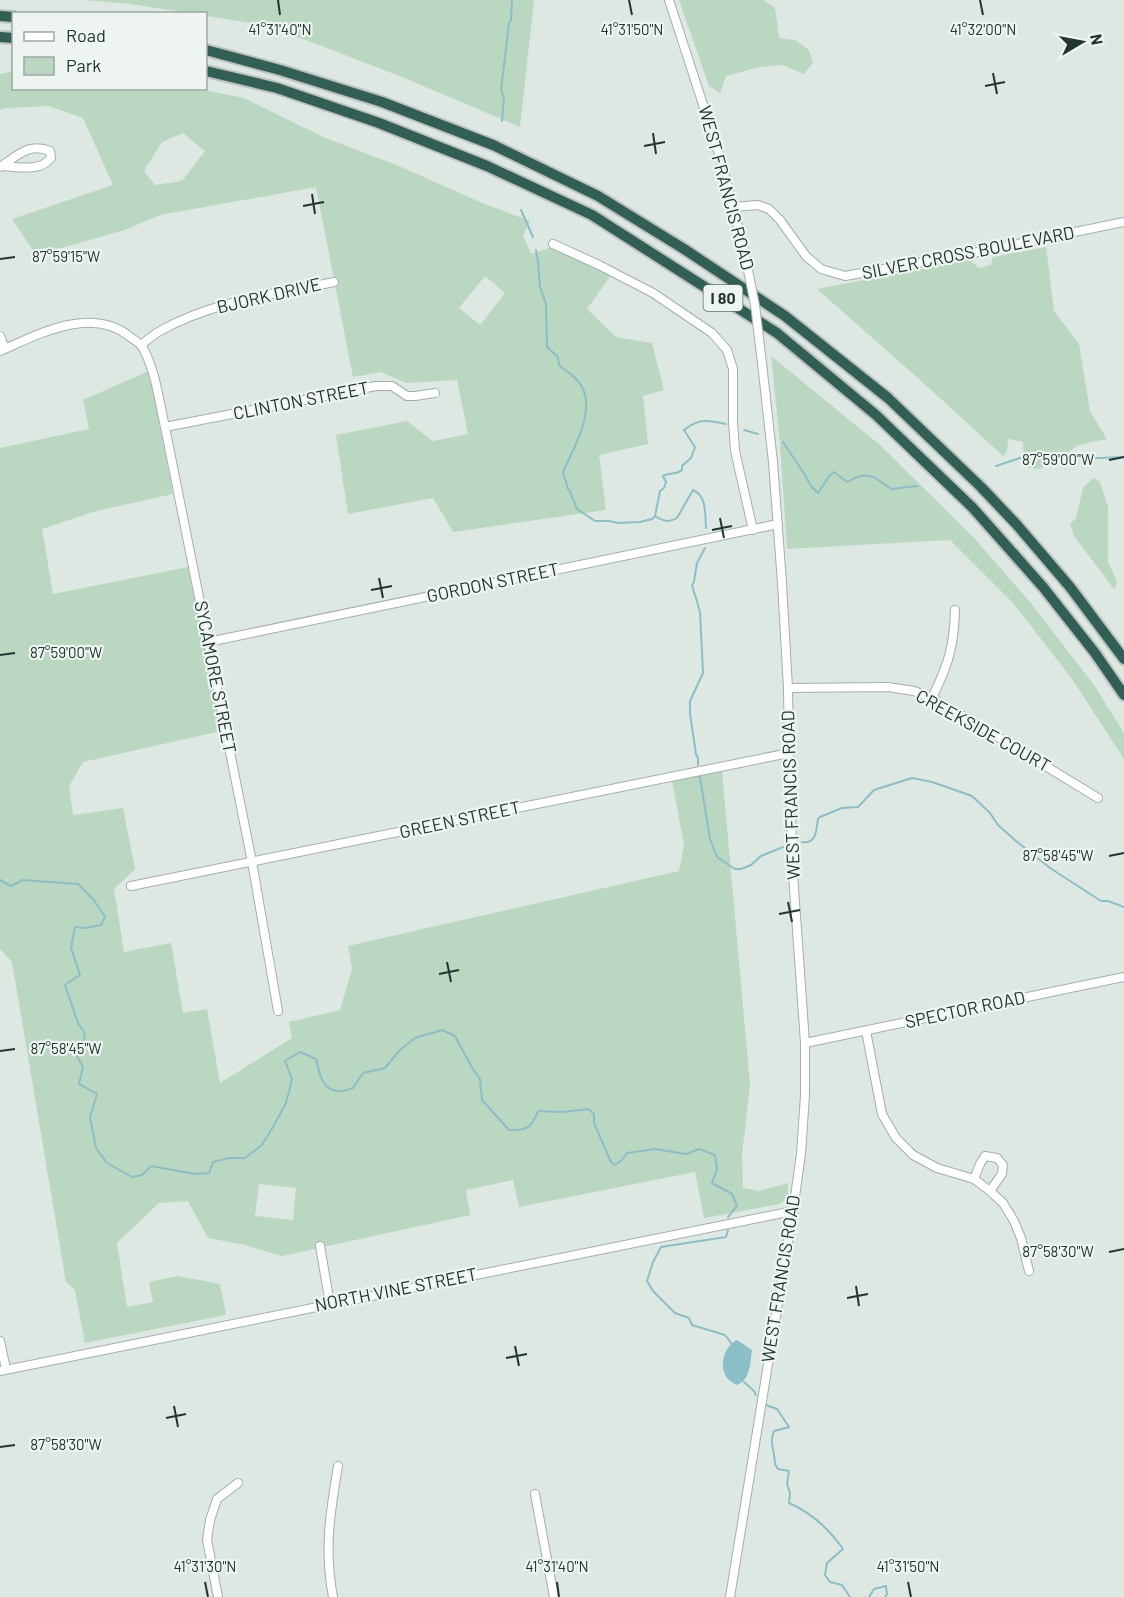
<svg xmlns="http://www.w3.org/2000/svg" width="1124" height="1597" viewBox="0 0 1124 1597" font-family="Barlow,sans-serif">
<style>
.green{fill:#b9d7c1;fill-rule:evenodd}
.water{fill:#8cbec7}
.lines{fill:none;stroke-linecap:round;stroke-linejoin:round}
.stream{stroke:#8cbec7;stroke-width:2}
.minor-casing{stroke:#a2afaa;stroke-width:10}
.highway-casing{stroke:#bdc2c1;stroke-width:14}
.minor{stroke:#fff;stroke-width:8}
.highway{stroke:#315e55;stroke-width:10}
.minor-bridge-casing{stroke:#a2afaa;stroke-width:10;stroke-linecap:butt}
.minor-bridge{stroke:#fff;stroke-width:8}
.ticks{fill:none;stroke:#223530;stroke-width:2}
.labels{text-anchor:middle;stroke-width:4.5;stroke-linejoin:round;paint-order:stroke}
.shield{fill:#eef5f1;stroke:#5f6f6a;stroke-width:1.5}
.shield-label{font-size:16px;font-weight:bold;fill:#223530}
.street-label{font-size:18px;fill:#223530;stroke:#eef5f1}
.ticks-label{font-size:15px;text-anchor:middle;fill:#223530;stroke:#eef5f1;stroke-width:4.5;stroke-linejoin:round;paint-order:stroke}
</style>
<rect width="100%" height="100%" fill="#dee8e3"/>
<g class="green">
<path d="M85,0H534L520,127L402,77L306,40L251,23L206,16V14L191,13L130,4Z"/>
<path d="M679,0H763L775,8L779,38L795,40L809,50L813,63L804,74L783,65L759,67L726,76L720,93L709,86Z"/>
<path d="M13,71L14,88H194L244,98L323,137L399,166L480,202L530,221L523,235L531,254L552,247L611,275L587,309L616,337L652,343L664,390L643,396L648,444L599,455L606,510L453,532L433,498L348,514L336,435L407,421L433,441L468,434L457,380L406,383L381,372L353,377L316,187L160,215L125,230L36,255L12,219L113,185L83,118L49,106L7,108L0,110V74ZM183,133L205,151L182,181L155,185L144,171L162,142ZM485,276L505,293L480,325L459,308Z"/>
<path d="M1046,247L1054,311L1079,344L1090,411L1107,439L1078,445L1053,463L1039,469L1024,467L1023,442L1008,439L1007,452L1003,456L929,388L817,289L969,260L980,268L991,265L993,257Z"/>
<path d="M771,356L880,445L974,538L1030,602L1094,685L1124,733V759L1072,679L1014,604L950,540L787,549L780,443Z"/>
<path d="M149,371L173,494L96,511L42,529L53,594L188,567L221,731L83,762L69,786L73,815L123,808L135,869L114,889L124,952L171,943L183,1013L207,1009L220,1083L292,1038L289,1022L340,1010L352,969L348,946L679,871L684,845L672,781L722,771L750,1085L742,1155L743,1188L758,1191L788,1183V1198L780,1204L704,1218L695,1172L519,1207L513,1180L466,1190L470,1215L282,1256L241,1244L208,1238L188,1201L159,1203L117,1243L127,1307L153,1302L149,1282L178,1276L220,1284L226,1315L85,1343L75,1290L66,1282L12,962L0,949V448L89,429L83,400ZM259,1184L296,1188L293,1220L255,1216Z"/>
<path d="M1093,478L1100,482L1108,507V562L1117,582L1114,589L1074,536L1070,524L1076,518L1083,488Z"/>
</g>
<path class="water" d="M737,1340L752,1350C750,1363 751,1379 737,1385C734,1383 731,1382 728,1379C718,1367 724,1346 737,1340Z"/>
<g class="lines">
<g class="stream">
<path d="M502,121L504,98L501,90L509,23L511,20L512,0"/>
<path d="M521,210L533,237"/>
<path d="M536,250L538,261L540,287L546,304L547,347L558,357L559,365C564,370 572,374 577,380C600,405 574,447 563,472L568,489L570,491L577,509L595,521H609L618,523L640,522L652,519L655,516L660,491L664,488L666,482L663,476C669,472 677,475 682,470V466L691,458L695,447L684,430C699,418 708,420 726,424"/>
<path d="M744,430L758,434"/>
<path d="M783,442L805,475L811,486L818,493L830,475L834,472L847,482C852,480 856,477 861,476C874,473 882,484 892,489L917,486"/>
<path d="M996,466L1026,456L1047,454L1072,459L1124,457"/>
<path d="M655,516C663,521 668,523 677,518L693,490C707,496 705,514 706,528"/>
<path d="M698,765V758L696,754L690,714V701L703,673L700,612L692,585L694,582L697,563L705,548"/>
<path d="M700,777L710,839L717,857L735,869H741L751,865L761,856L783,847"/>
<path d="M802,842C817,844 816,830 818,819L820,817L842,808L858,807L874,790L912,778L932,782L972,796L990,813L998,825L1016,841L1050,868L1101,901H1108L1124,907"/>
<path d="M0,880L11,886L23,880L78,884L93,899L105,917L101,925L86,928L75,927L71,948L80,975L65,985L78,1023L85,1034L83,1046L77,1056L83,1067L79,1084L97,1094L90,1117L96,1148L107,1163L132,1177L142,1175L151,1166L195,1174L209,1173L213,1162L229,1158H245L262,1145L273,1127L285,1105L289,1092L292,1079L285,1061L300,1052L316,1059C319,1071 322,1091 338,1091C343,1092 349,1089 353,1088L363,1073L385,1068L399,1051L415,1038L442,1030L455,1036L471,1066L480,1079L482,1100L509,1130C527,1131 532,1127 538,1111L562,1112L588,1109L594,1114V1123L611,1162L615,1165L621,1161L627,1153L655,1149L686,1154L699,1149L715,1155L717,1169L712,1183L732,1194L737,1206L728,1217"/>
<path d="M728,1230L726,1237L661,1247L653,1262L647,1281L653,1291L675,1313L689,1318L692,1325L725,1335L731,1343"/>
<path d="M744,1382L754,1391L756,1395"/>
<path d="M766,1405L777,1409L789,1427L774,1431C769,1443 775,1452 775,1464L778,1469L789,1471L787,1484L790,1493L789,1503C812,1513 829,1529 843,1549L827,1563L825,1575L830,1582L842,1585L850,1597"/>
<path d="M869,1597L874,1589L886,1586L887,1594L885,1597"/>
</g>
<g class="minor-casing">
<g id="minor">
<path d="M669,0L721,160L744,250"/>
<path d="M0,167C17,156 29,142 50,151L51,158C40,172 19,167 2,166"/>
<path d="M733,207L758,205L769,209L780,220L806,256L821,269L845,276L973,253L1124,222"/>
<path d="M553,244L599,265L653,293L712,333L727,350L733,369V421L735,451L753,530"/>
<path d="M0,336L5,348"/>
<path d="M141,345C147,340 153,335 160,331C213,301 275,294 334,282"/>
<path d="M0,351C39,334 90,306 129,336C134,340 140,343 143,348C156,372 159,401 165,427L252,862L278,1011"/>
<path d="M165,427L376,386H392L407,396H415L435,393"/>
<path d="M208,642L778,524"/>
<path d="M788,688L888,687L914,691L932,698L970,720L1098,798"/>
<path d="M932,698C948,665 954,648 955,610"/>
<path d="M131,886L789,753"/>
<path d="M866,1031L882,1114L896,1138L913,1155L937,1168L974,1179L990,1191L1003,1203L1014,1221L1021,1238L1029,1271"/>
<path d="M805,1043L1124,977"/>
<path d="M974,1179L980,1164L985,1156L997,1158L1003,1165L1002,1174L990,1191"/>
<path d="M320,1246L330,1304"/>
<path d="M0,1341L6,1369"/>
<path d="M0,1371L793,1211"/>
<path d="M535,1494L554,1597"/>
<path d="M218,1597L207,1540L210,1520L217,1499L238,1483"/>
<path d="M333,1597C324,1550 330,1513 338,1466"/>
<path d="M730,1597L793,1211L801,1154L805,1095V1043L793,874L789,753L788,688L782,583L773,462L762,363"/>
</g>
</g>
<g class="highway-casing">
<g id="highway">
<path d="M0,16L14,17"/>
<path d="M0,37L14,38"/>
<path d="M206,50L280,70L382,102L493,145L598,196L684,249L785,316L888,398L981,487L1017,525L1070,587L1124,659"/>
<path d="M206,71L277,88L379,123L487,166L592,215L777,333L876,415L972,507L1043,587L1095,653L1124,695"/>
</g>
</g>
<use href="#minor" class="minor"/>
<use href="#highway" class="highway"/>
<g class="minor-bridge-casing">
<path id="minor-bridge" d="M744,250L755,305L762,363"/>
</g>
<use href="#minor-bridge" class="minor-bridge"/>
</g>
<path class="ticks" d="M278,0L280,15M629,0L632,15M980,0L983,15M993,73L997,94M985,86L1005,82M653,133L656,154M644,146L665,142M312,194L315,214M303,206L324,202M0,259L15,257M1109,460L1124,457M720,518L724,538M712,530L732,526M379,578L383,598M371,590L392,586M0,655L15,653M1109,856L1124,853M788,902L792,922M779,914L800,910M447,962L451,982M439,974L459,970M0,1051L15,1049M1109,1252L1124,1249M856,1286L859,1306M847,1298L868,1294M515,1346L519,1366M506,1358L527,1354M174,1406L178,1427M166,1418L186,1414M0,1447L15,1445M205,1582L208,1597M557,1582L559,1597M908,1582L911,1597"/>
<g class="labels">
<rect class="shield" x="703.5" y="285" width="39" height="26" rx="4.5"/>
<g class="shield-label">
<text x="723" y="304">I 80</text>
</g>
<g class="street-label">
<text transform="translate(726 188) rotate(75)" y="6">WEST FRANCIS ROAD</text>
<text transform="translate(968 253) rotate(-11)" y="6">SILVER CROSS BOULEVARD</text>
<text transform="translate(269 296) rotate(-13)" y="6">BJORK DRIVE</text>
<text transform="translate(301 401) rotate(-11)" y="6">CLINTON STREET</text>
<text transform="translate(493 583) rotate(-12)" y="6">GORDON STREET</text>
<text transform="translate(215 677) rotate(79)" y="6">SYCAMORE STREET</text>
<text transform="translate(983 731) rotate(29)" y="6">CREEKSIDE COURT</text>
<text transform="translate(791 795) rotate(-92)" y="6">WEST FRANCIS ROAD</text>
<text transform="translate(460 820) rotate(-12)" y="6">GREEN STREET</text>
<text transform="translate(965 1010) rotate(-12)" y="6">SPECTOR ROAD</text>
<text transform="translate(781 1279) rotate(-81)" y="6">WEST FRANCIS ROAD</text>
<text transform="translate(396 1290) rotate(-11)" y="6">NORTH VINE STREET</text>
</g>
</g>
<g class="ticks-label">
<text x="280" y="35">41°31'40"N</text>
<text x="632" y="35">41°31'50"N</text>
<text x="983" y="35">41°32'00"N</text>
<text x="66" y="262">87°59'15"W</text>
<text x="1058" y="465">87°59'00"W</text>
<text x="66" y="658">87°59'00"W</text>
<text x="1058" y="861">87°58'45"W</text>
<text x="66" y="1054">87°58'45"W</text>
<text x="1058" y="1257">87°58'30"W</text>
<text x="66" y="1450">87°58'30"W</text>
<text x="205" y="1572">41°31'30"N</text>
<text x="557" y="1572">41°31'40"N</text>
<text x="908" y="1572">41°31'50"N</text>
</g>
<rect x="12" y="12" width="195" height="78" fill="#eef5f1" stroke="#9ca8a4" stroke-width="1.5"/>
<rect x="24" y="32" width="30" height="9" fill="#ffffff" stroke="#9ca8a4" stroke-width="1.5"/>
<text x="66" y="42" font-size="18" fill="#223530">Road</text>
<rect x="24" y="57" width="30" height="18" fill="#b9d7c1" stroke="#9ca8a4" stroke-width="1.5"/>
<text x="66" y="72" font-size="18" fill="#223530">Park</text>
<g transform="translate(1082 42) rotate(80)" stroke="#eef5f1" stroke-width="4.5" paint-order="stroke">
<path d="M0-4.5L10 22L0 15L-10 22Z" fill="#223530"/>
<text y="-9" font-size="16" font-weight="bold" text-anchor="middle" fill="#223530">N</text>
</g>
</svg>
